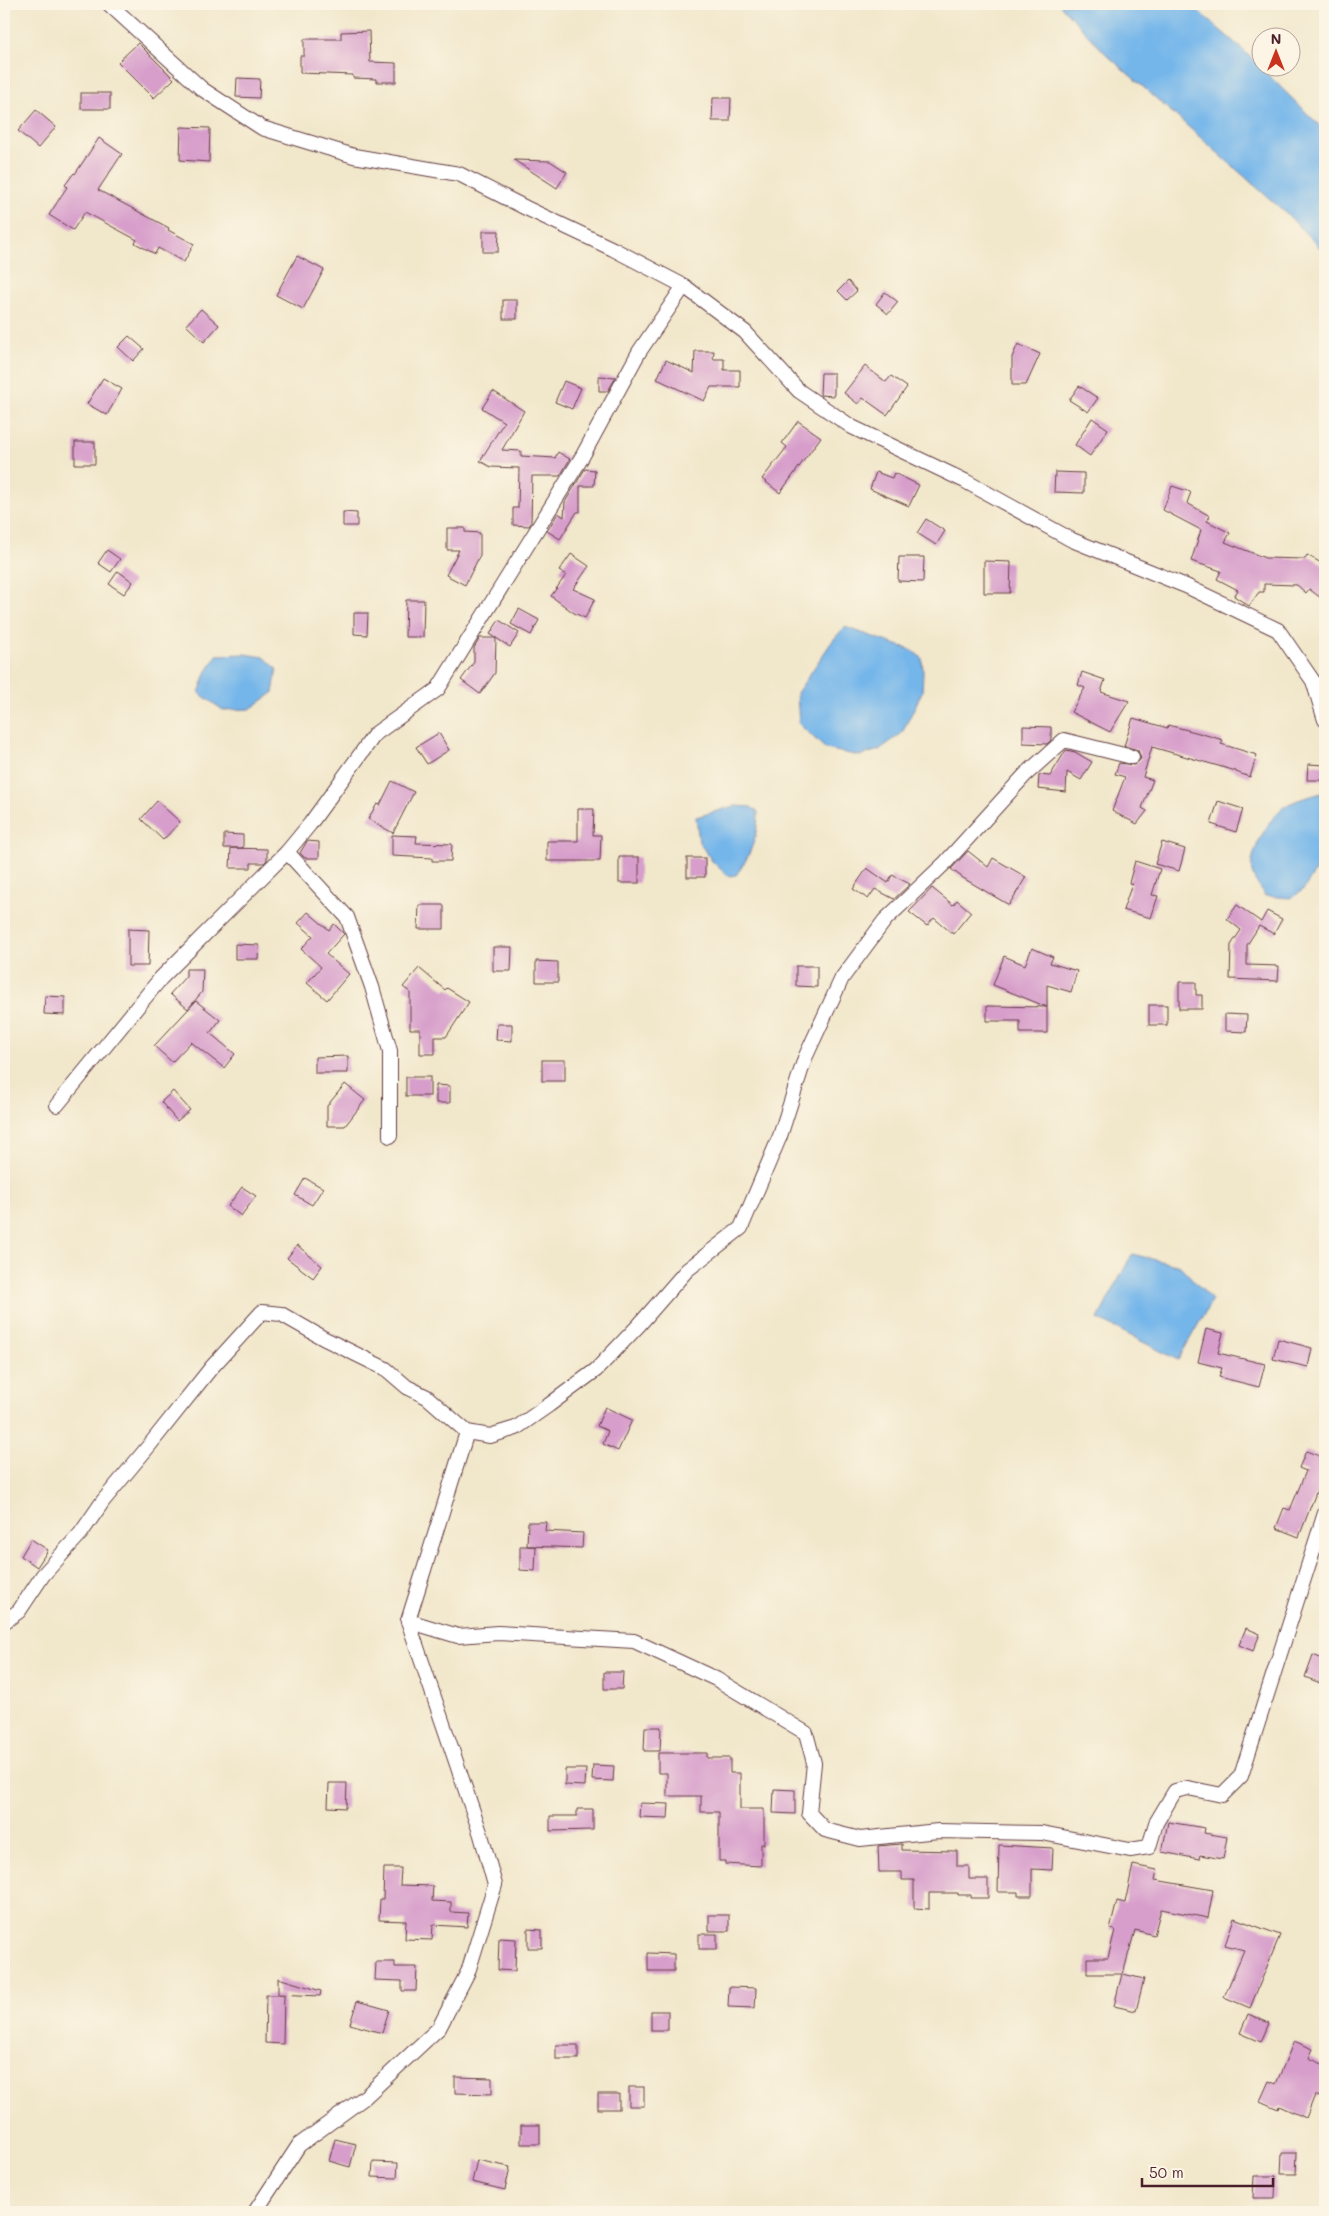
<svg xmlns="http://www.w3.org/2000/svg" width="1329" height="2216" viewBox="0 0 1329 2216" font-family="Mali,sans-serif">
<style>
.water{fill:#75b6ea;stroke:#606a8a}
.building{fill:#d79ecb}
.lines{fill:none;stroke-linecap:round;stroke-linejoin:round}
.minor-casing{stroke:#633d43;stroke-width:16}
.minor{stroke:#fff;stroke-width:14}
</style>
<rect width="100%" height="100%" fill="#fcf5e5"/>
<filter id="ink" filterUnits="userSpaceOnUse"><feTurbulence type="fractalNoise" baseFrequency=".02" numOctaves="2"/><feDisplacementMap in="SourceGraphic" scale="10" xChannelSelector="R" yChannelSelector="G"/><feConvolveMatrix kernelMatrix="1 2 1 2 8 2 1 2 1" color-interpolation-filters="sRGB"/></filter>
<filter id="wash" filterUnits="userSpaceOnUse"><feTurbulence type="fractalNoise" baseFrequency=".0096" numOctaves="4" result="noise"/><feDisplacementMap in="SourceGraphic" scale="20" xChannelSelector="R" yChannelSelector="G"/><feGaussianBlur stdDeviation="1.12" result="paint"/><feColorMatrix in="noise" values="0 0 0 0 0 0 0 0 0 0 0 0 0 0 0 0 0 1.4 0 .05"/><feComposite in="paint" operator="in"/></filter>
<g filter="url(#wash)">
<rect width="100%" height="100%" fill="#f1e7cb"/>
<g class="water">
<path d="M1059,4H1190L1242,49L1325,131V253L1287,214L1107,55Z"/>
<path d="M845,627L911,650L922,658L923,672L922,692L902,733L879,750L860,756L826,749L799,724L797,693L833,640Z"/>
<path d="M245,654L264,657L277,669L273,693L250,709L223,710L199,693L206,673L217,655Z"/>
<path d="M1325,792V857L1303,890L1291,898L1265,896C1261,889 1253,879 1252,872C1248,854 1270,817 1284,807C1296,799 1312,796 1325,792Z"/>
<path d="M735,806L751,807L758,812C758,836 750,857 736,875L728,876L712,861L699,842L696,817Z"/>
<path d="M1132,1254L1180,1266L1212,1300L1178,1360L1098,1319Z"/>
</g>
<g id="blocks">
<g class="building">
<path d="M369,31L370,62L396,63V82H376V79L353,78V75L300,73V56H304V39H341V32Z"/>
<path d="M138,43L174,79L154,98L118,62Z"/>
<path d="M237,78L260,79L259,98L236,97Z"/>
<rect x="81" y="93" width="29" height="16"/>
<path d="M713,98H731L730,121H712Z"/>
<path d="M36,110L56,127L38,148L18,131Z"/>
<path d="M181,127L210,128L209,162L180,160Z"/>
<path d="M99,138L122,154L98,190L169,228L168,230L194,244L184,262L158,248L155,254L135,243L137,240L85,212L73,230L49,215L67,187L65,185L74,173L75,174Z"/>
<path d="M514,160L550,161L567,172L557,188Z"/>
<path d="M483,231H499L498,252H483Z"/>
<path d="M297,256L324,270L303,309L276,295Z"/>
<path d="M848,281L857,291L847,300L838,291Z"/>
<path d="M885,292L898,302L888,314L876,304Z"/>
<rect x="503" y="300" width="14" height="19"/>
<path d="M201,309L219,325L204,342L186,325Z"/>
<path d="M129,336L144,349L133,361L118,347Z"/>
<path d="M1018,344L1040,354L1026,385H1012V357Z"/>
<path d="M695,351H714L713,359H724V370H740V387H711L704,401L657,379L666,360L694,373Z"/>
<path d="M865,366L886,382L891,376L907,387L887,415L863,398L858,404L844,393Z"/>
<path d="M821,373H834V396L820,395Z"/>
<path d="M599,376L616,377L608,391H599Z"/>
<path d="M103,378L122,389L107,415L87,404Z"/>
<path d="M564,381L581,388L572,409L555,402Z"/>
<path d="M1079,386L1098,398L1088,412L1069,400Z"/>
<path d="M493,391L524,411L502,450L521,451V456L555,458L558,452L570,459L560,476H532L531,523L529,526L513,525V508H518L519,468L491,467L480,461L504,422L482,408Z"/>
<path d="M1092,418L1108,429L1090,456L1075,445Z"/>
<path d="M798,421L821,437L780,493L762,479L787,447L782,443Z"/>
<rect x="75" y="442" width="20" height="22"/>
<path d="M585,469L595,470L594,486H580V512H577L560,539L547,531L558,513L564,517L565,502Z"/>
<path d="M876,472L892,478L894,473L919,485L909,506L870,489Z"/>
<path d="M1055,472L1084,473V493L1054,492Z"/>
<path d="M1172,486L1191,492L1187,503L1210,516L1207,521L1230,533L1225,542L1265,558L1305,559L1307,555L1325,565V601L1309,589L1306,593L1297,585L1264,584V592H1259L1249,606L1234,596L1238,590L1217,579L1221,571L1191,561L1201,530L1163,510Z"/>
<path d="M343,512L357,513V526H343Z"/>
<path d="M926,519L945,531L936,545L917,533Z"/>
<path d="M447,528H465V532L480,533V555L465,585L446,575L459,550H447Z"/>
<path d="M107,550L120,559L111,572L98,563Z"/>
<path d="M571,554L589,566L573,589L595,599L585,618L574,613L551,596L566,575L559,571Z"/>
<path d="M899,557H924L923,582L898,581Z"/>
<path d="M984,561L1011,562L1010,593H984Z"/>
<path d="M118,571L133,582L124,594L109,584Z"/>
<path d="M406,600H424L423,637H405Z"/>
<path d="M519,609L539,620L531,635L511,624Z"/>
<path d="M354,613H368L367,635L354,634Z"/>
<path d="M499,620L519,633L510,647L490,634Z"/>
<path d="M480,638H496L495,673L480,694L461,680L474,662V648Z"/>
<path d="M1082,672L1105,680L1101,692L1129,701L1110,732L1071,712L1085,688L1078,685Z"/>
<path d="M1133,718L1167,728L1168,725L1199,733L1223,740L1221,744L1257,755L1250,777L1236,772V771L1152,747L1143,777L1153,780L1142,808L1147,811L1137,824L1112,811L1125,777L1115,774L1119,763L1134,765L1141,759L1138,750L1124,746Z"/>
<path d="M1023,726L1051,727V740L1047,744L1023,743Z"/>
<path d="M439,733L449,750L427,764L416,747Z"/>
<path d="M1066,750L1075,752L1092,762L1081,780L1067,772L1066,792L1038,789L1039,775L1050,776Z"/>
<path d="M1308,764L1325,765V780H1307Z"/>
<path d="M392,781L414,792L393,833L368,819L377,804L380,805Z"/>
<path d="M157,801L180,822L163,840L141,819Z"/>
<path d="M1218,801L1243,809L1236,832L1211,824Z"/>
<path d="M578,809H594L593,835H601L600,861H547V841H578Z"/>
<path d="M224,834L243,835V848H224Z"/>
<path d="M392,835L417,836L416,843L452,844L451,861H432V858L392,856Z"/>
<path d="M307,841L319,842V858H305L300,853Z"/>
<path d="M1162,842L1185,849L1179,871L1155,864Z"/>
<path d="M231,848L267,849V860L264,863H251V868H230Z"/>
<path d="M968,851L988,867L993,858L1026,877L1009,905L963,878L951,869Z"/>
<rect x="619" y="857" width="20" height="26"/>
<rect x="687" y="858" width="18" height="19"/>
<path d="M1135,861L1160,869L1152,895L1158,896L1151,918L1123,910L1132,884L1129,883Z"/>
<path d="M867,868L888,883L892,875L910,884L894,899L875,889L868,899L853,889Z"/>
<path d="M932,888L953,905L957,900L971,912L953,934L934,918L927,926L909,912Z"/>
<path d="M419,905H444V929H418Z"/>
<path d="M1237,905L1261,922L1267,911L1282,919L1274,934L1259,926L1247,945V965L1279,966L1278,981L1230,979L1231,945L1241,930L1227,919Z"/>
<path d="M308,912L329,930L334,924L344,934L326,954L349,974L327,1000L307,983L321,967L301,949L313,936L298,923Z"/>
<path d="M128,929L149,930L148,966H128Z"/>
<path d="M235,944L259,945L258,959H235Z"/>
<path d="M493,947H512L511,971H493Z"/>
<path d="M1032,948L1053,957L1050,963L1077,971L1071,992L1047,985V1007L993,985L1004,956L1025,965Z"/>
<path d="M536,961L558,962V982H536Z"/>
<path d="M796,966H817V987L796,986Z"/>
<path d="M419,968L445,990L447,988L469,1002L446,1037H435V1054H420V1029H410V992L403,987Z"/>
<path d="M186,969H203L202,992L188,1009L170,994L186,976Z"/>
<path d="M1179,982H1196V995H1202V1009H1179Z"/>
<path d="M45,996L65,997V1015L44,1014Z"/>
<path d="M196,1001L220,1020L210,1033L235,1054L224,1068L191,1042L172,1062L154,1046Z"/>
<rect x="1149" y="1005" width="18" height="20"/>
<path d="M987,1006L1047,1007V1033H1020V1021H987Z"/>
<path d="M1225,1014L1247,1015L1246,1032L1225,1031Z"/>
<path d="M497,1024H512V1041L496,1040Z"/>
<path d="M348,1056V1073H315V1057Z"/>
<rect x="542" y="1060" width="23" height="21"/>
<rect x="406" y="1077" width="24" height="19"/>
<path d="M345,1084L365,1100L345,1126H327V1106Z"/>
<path d="M436,1085L450,1086V1103H436Z"/>
<path d="M173,1091L190,1110L177,1121L161,1102Z"/>
<path d="M305,1178L323,1188L312,1205L295,1195Z"/>
<path d="M242,1187L256,1196L241,1216L228,1206Z"/>
<path d="M297,1245L322,1266L313,1278L287,1258Z"/>
<path d="M1206,1329L1223,1333L1218,1353L1265,1364L1259,1387L1219,1377L1222,1368L1198,1362Z"/>
<path d="M1278,1339L1312,1348L1308,1367L1273,1359Z"/>
<path d="M605,1407L632,1420L618,1451L603,1444L608,1431L597,1426Z"/>
<path d="M1306,1451L1325,1458V1479L1322,1477L1299,1537L1276,1528L1284,1508L1290,1510L1306,1471L1299,1468Z"/>
<path d="M528,1522H546L545,1531L583,1533L582,1548L527,1546Z"/>
<path d="M31,1539L48,1550L37,1567L21,1556Z"/>
<path d="M520,1546H536L535,1571L520,1570Z"/>
<path d="M1246,1628L1260,1634L1253,1651L1239,1645Z"/>
<path d="M1313,1655L1325,1660V1685L1305,1677Z"/>
<path d="M604,1672H623L622,1689H604Z"/>
<path d="M645,1727H661L660,1751H644Z"/>
<path d="M658,1753H707V1758H730V1773H740V1809H764V1844H761V1866L725,1864V1861H719V1812H701V1796H667V1773H658Z"/>
<path d="M593,1765L614,1766L613,1781L592,1780Z"/>
<path d="M565,1769H586L585,1786L565,1785Z"/>
<path d="M329,1783H347L346,1808L328,1807Z"/>
<path d="M774,1789L795,1790V1814L773,1813Z"/>
<path d="M640,1803L669,1804L668,1818L639,1817Z"/>
<path d="M577,1809H593V1830L550,1831V1816H577Z"/>
<path d="M1168,1822L1205,1828L1204,1833L1227,1837L1223,1859L1200,1855L1199,1859L1162,1852Z"/>
<path d="M902,1844V1850L957,1851V1866H969V1879H988V1898H971V1895H958V1893H929V1909L914,1908V1880H902V1872H879L878,1846Z"/>
<path d="M999,1845L1053,1848L1052,1870L1032,1869V1896H1018V1892H998Z"/>
<path d="M1133,1865L1157,1870L1155,1880L1213,1890L1208,1918L1161,1909L1154,1935L1135,1930L1123,1974L1144,1979L1136,2011L1114,2006L1122,1974H1087V1958H1108L1115,1930L1110,1929L1117,1901L1125,1903Z"/>
<path d="M384,1868H401L400,1885L433,1886L432,1901L451,1902V1912L468,1913L467,1927L433,1925L432,1940L405,1939L406,1921L379,1920L380,1899H383Z"/>
<rect x="709" y="1915" width="20" height="16"/>
<path d="M1234,1918L1280,1935L1250,2008L1224,1997L1244,1950L1225,1945Z"/>
<path d="M528,1929L542,1930V1948H528Z"/>
<rect x="699" y="1934" width="18" height="15"/>
<path d="M499,1938L516,1939L515,1971L498,1970Z"/>
<path d="M648,1953L674,1954V1971H648Z"/>
<path d="M376,1962H395V1967H417L416,1991H402V1981L375,1980Z"/>
<path d="M278,1978L321,1991L320,1996L278,1994Z"/>
<path d="M729,1987L756,1988L755,2008L728,2007Z"/>
<path d="M266,1995H284L283,2044L265,2043Z"/>
<path d="M357,2001L389,2010L382,2033L350,2024Z"/>
<rect x="651" y="2011" width="17" height="19"/>
<path d="M1248,2014L1269,2023L1261,2042L1240,2033Z"/>
<path d="M1294,2041L1313,2049L1309,2058L1325,2065V2082L1319,2097L1315,2095L1306,2118L1279,2106L1278,2109L1260,2101L1269,2081L1276,2084Z"/>
<rect x="556" y="2045" width="22" height="14"/>
<path d="M455,2077L492,2078V2094L455,2093Z"/>
<rect x="629" y="2087" width="15" height="19"/>
<rect x="598" y="2094" width="21" height="15"/>
<rect x="521" y="2125" width="19" height="19"/>
<path d="M335,2139L356,2144L350,2167L329,2161Z"/>
<path d="M1282,2153H1297L1296,2174H1281Z"/>
<path d="M477,2160L510,2167L505,2190L472,2182Z"/>
<path d="M373,2162L398,2163L397,2178L372,2177Z"/>
<path d="M1254,2176H1276L1275,2198H1253Z"/>
</g>
</g>
</g>
<g filter="url(#ink)">
<use href="#blocks" fill-opacity="0" stroke="#633d43" stroke-width="1"/>
<g class="lines">
<g class="minor-casing">
<g id="minor">
<path d="M109,4L202,89L262,128L354,156L459,174L526,208L613,249L684,286L745,332L799,391L852,427L965,481L1072,540L1186,586L1278,630L1313,681L1325,720"/>
<path d="M287,852L347,917L372,987L390,1051V1136"/>
<path d="M57,1105L161,978L287,852L310,824L375,734L438,689L582,457L639,352L684,286"/>
<path d="M408,1621L458,1636L498,1633L634,1641L716,1679L806,1733L814,1763L809,1813L825,1830L860,1839L938,1831L1042,1833L1130,1850L1149,1847L1156,1823L1175,1791L1188,1788L1222,1795L1241,1776L1325,1513"/>
<path d="M4,1622L19,1611L43,1575L81,1533L103,1501L148,1447L211,1368L262,1312L281,1314L323,1338L386,1369L407,1387L427,1397L467,1432L490,1436L516,1428L549,1405L596,1370L639,1325L687,1270L741,1228L780,1136L805,1058L842,978L885,920L946,862L1025,775L1064,740L1132,757"/>
<path d="M255,2212L299,2145L365,2097L439,2028L468,1972L495,1885L481,1835L408,1621L467,1432"/>
</g>
</g>
<use href="#minor" class="minor"/>
</g>
</g>
<rect width="1329" height="2216" fill="none" stroke="#fcf5e5" stroke-width="20"/>
<g transform="translate(1276 52)"><circle r="24" fill="#fcf5e5" stroke="#b59f9b"/>
<path d="M0-4L9 19L0 12L-9 19Z" fill="#c8321e"/>
<text y="-8" font-size="14" font-weight="bold" text-anchor="middle" fill="#4a1f2b">N</text>
</g>
<path d="M1142 2178v8h131v-8" fill="none" stroke="#4a1f2b" stroke-width="2.5"/>
<text x="1149" y="2178" font-size="15" fill="#4a1f2b" stroke="#fcf5e5" stroke-width="4" paint-order="stroke">50 m</text>
</svg>
